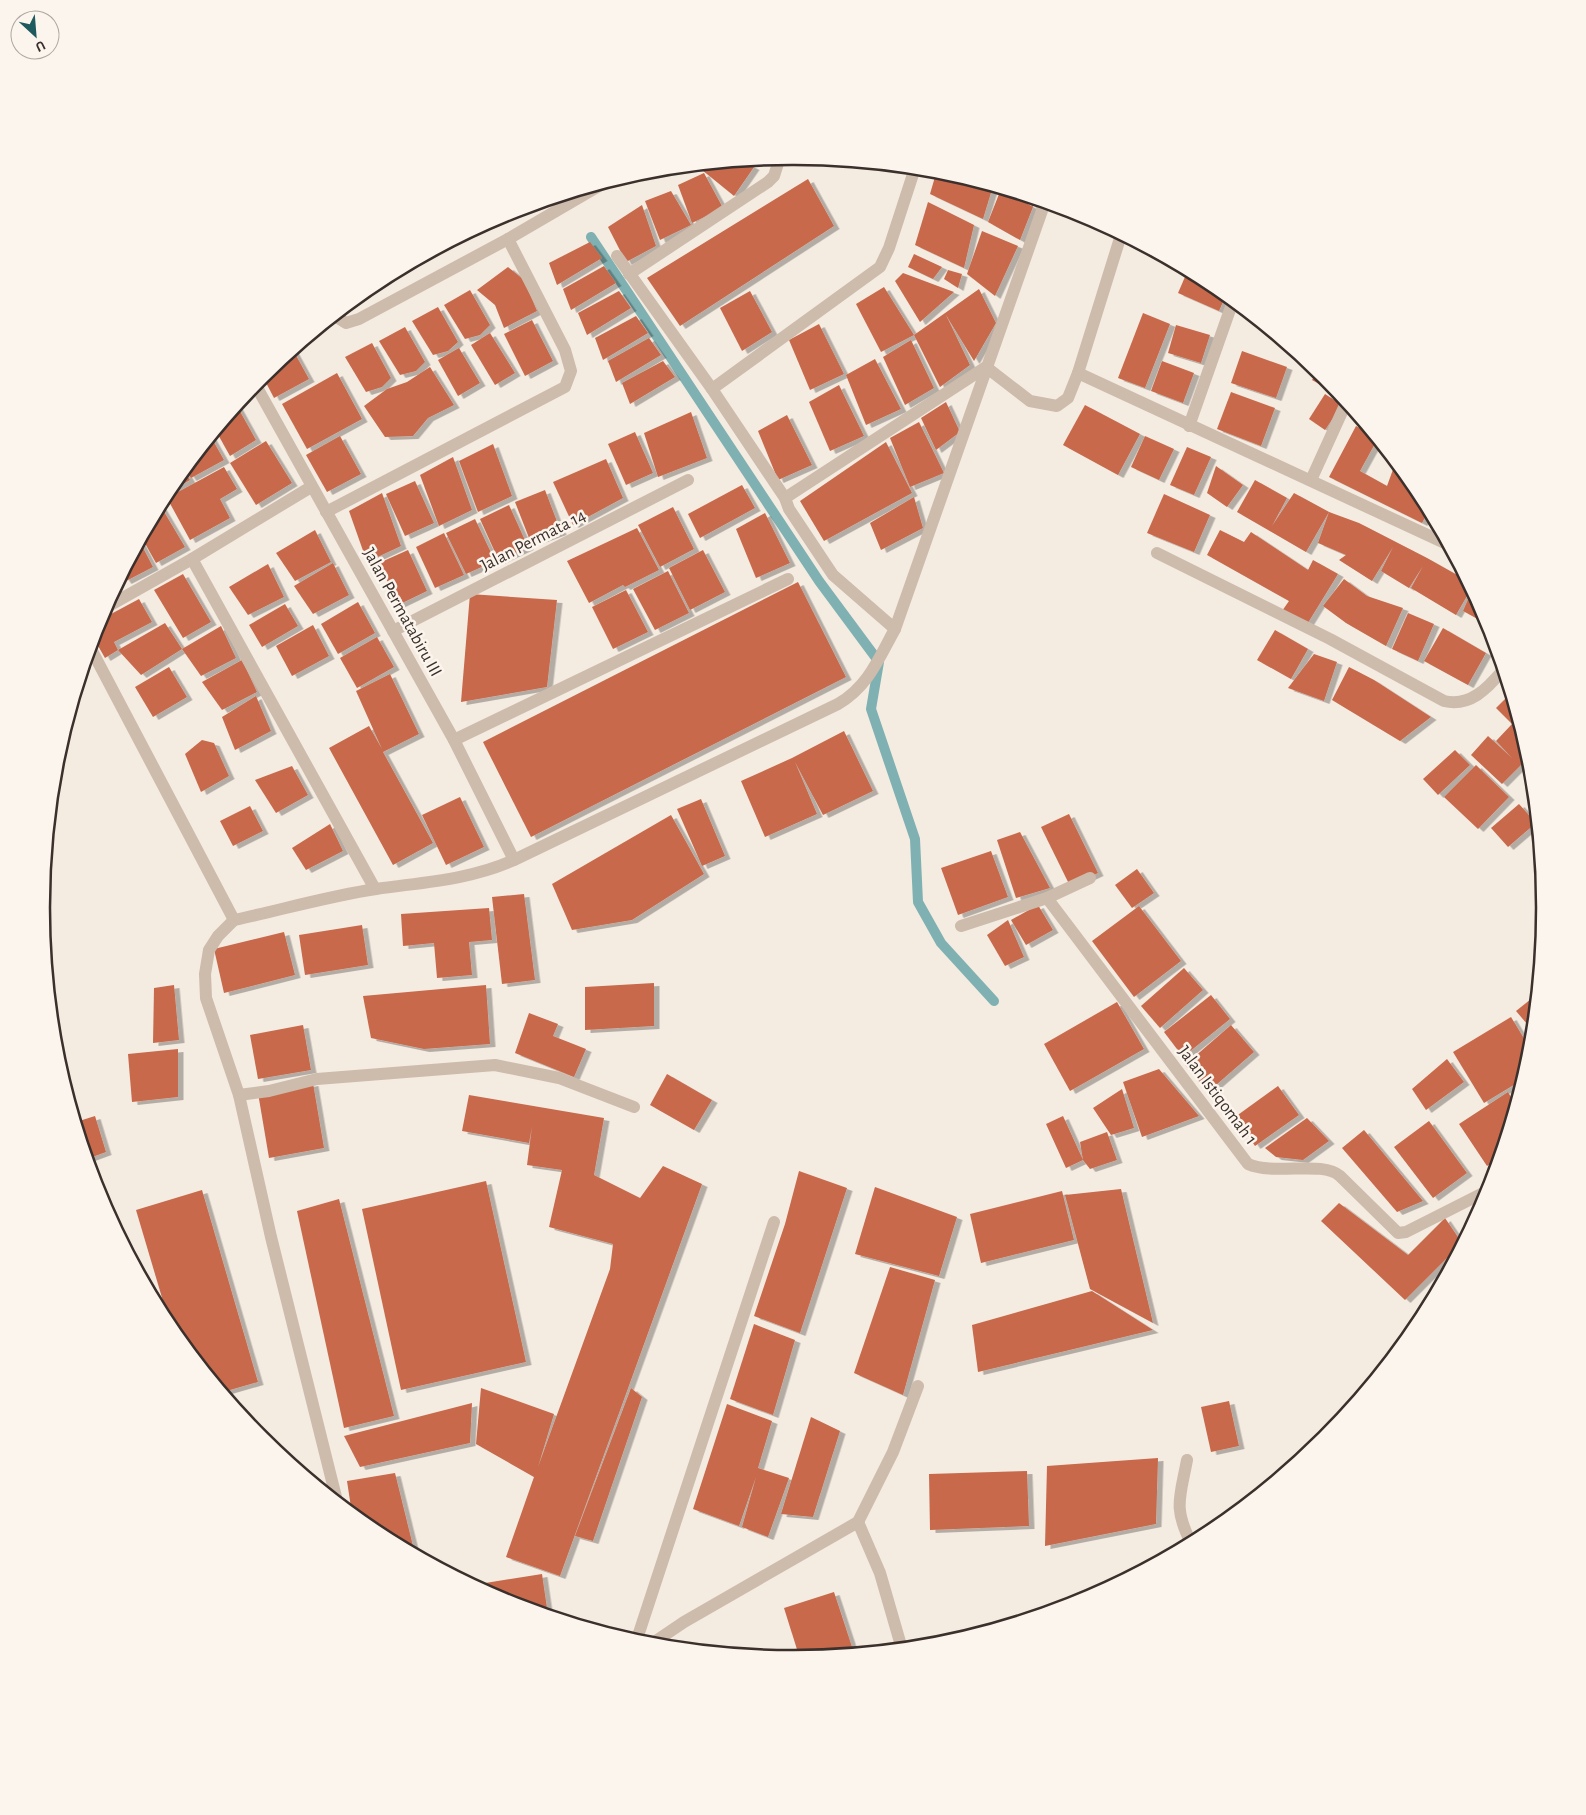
<svg xmlns="http://www.w3.org/2000/svg" width="1586" height="1815" viewBox="0 0 1586 1815" font-family="'Alegreya Sans',sans-serif">
<style>
.lines{fill:none;stroke-linecap:round;stroke-linejoin:round}
.stream{stroke:#7fb0b2;stroke-width:10}
.building{fill:#c8694b;filter:url(#shadow)}
.service{stroke:#cdbbac;stroke-width:12}
.minor{stroke:#cdbbac;stroke-width:12}
.labels{text-anchor:middle;stroke-width:5;stroke-linejoin:round;paint-order:stroke}
.street-label{font-size:18px;fill:#3b302b;stroke:#fbf5ee}
.rim{fill:none;stroke:#3b302b;stroke-width:2.5}
</style>
<defs>
<filter id="shadow"><feDropShadow dx="5.5" dy="3" stdDeviation="0" flood-color="#0004"/></filter>
</defs>
<rect width="100%" height="100%" fill="#f4ebe1"/>
<g class="lines">
<path class="stream" d="M591,237L819,581L879,662L871,709L915,839L918,902L941,943L994,1001"/>
</g>
<g class="building">
<path d="M742,161L754,167L734,196L702,170L706,164Z"/>
<path d="M937,170L993,186L983,219L930,194Z"/>
<path d="M704,173L723,208L692,223L678,185Z"/>
<path d="M808,179L834,226L680,326L647,278Z"/>
<path d="M1001,189L1033,207L1021,195L1035,199L1033,207L1020,240L988,222Z"/>
<path d="M671,191L691,225L660,240L645,201Z"/>
<path d="M928,202L974,225L964,268L915,245Z"/>
<path d="M642,205L656,246L626,262L608,227Z"/>
<path d="M982,231L1018,246L995,296L967,274Z"/>
<path d="M590,242L602,258L557,285L549,263Z"/>
<path d="M914,254L942,267L933,279L908,267Z"/>
<path d="M604,266L616,283L571,310L563,289Z"/>
<path d="M508,267L524,280L537,311L504,328L495,305L477,290Z"/>
<path d="M948,270L962,274L958,288L944,279Z"/>
<path d="M1188,270L1211,283L1226,295L1219,311L1178,293Z"/>
<path d="M903,273L954,292L920,322L895,281Z"/>
<path d="M884,287L914,335L881,352L856,304Z"/>
<path d="M979,289L996,323L974,361L946,315L970,365L940,387L914,335Z"/>
<path d="M470,290L490,325L480,335L465,339L444,305Z"/>
<path d="M619,291L631,308L587,335L578,313Z"/>
<path d="M750,291L772,332L742,351L720,308Z"/>
<path d="M438,307L458,342L448,351L433,355L412,321Z"/>
<path d="M1143,313L1170,324L1145,388L1118,378Z"/>
<path d="M636,316L648,333L603,360L595,338Z"/>
<path d="M532,320L553,361L525,376L504,334Z"/>
<path d="M819,324L844,374L810,390L789,340Z"/>
<path d="M1176,325L1210,335L1201,363L1168,353Z"/>
<path d="M405,327L425,362L416,371L400,375L379,341Z"/>
<path d="M490,333L515,373L495,385L471,345Z"/>
<path d="M649,338L661,355L616,382L608,361Z"/>
<path d="M911,340L934,388L905,405L883,357Z"/>
<path d="M372,343L391,378L382,387L366,392L345,357Z"/>
<path d="M459,348L480,383L458,396L438,360Z"/>
<path d="M293,350L309,379L274,398L262,375Z"/>
<path d="M1242,351L1287,367L1276,398L1231,383Z"/>
<path d="M875,359L901,409L866,425L846,375Z"/>
<path d="M663,361L675,377L630,404L622,383Z"/>
<path d="M1162,361L1194,373L1183,403L1151,391Z"/>
<path d="M430,367L454,405L428,418L413,436L385,437L364,406L387,389L407,382Z"/>
<path d="M1318,370L1336,390L1335,393L1312,380Z"/>
<path d="M337,373L362,419L307,449L282,404Z"/>
<path d="M839,385L864,436L830,451L809,402Z"/>
<path d="M1231,392L1275,408L1261,446L1217,429Z"/>
<path d="M1325,394L1342,405L1325,430L1309,419Z"/>
<path d="M946,402L960,432L936,450L921,418Z"/>
<path d="M1085,405L1140,434L1118,475L1063,445Z"/>
<path d="M237,406L256,440L230,456L216,431Z"/>
<path d="M691,412L707,458L658,477L644,433Z"/>
<path d="M787,415L812,465L778,480L758,431Z"/>
<path d="M919,422L944,473L910,487L890,438Z"/>
<path d="M1356,426L1373,435L1377,440L1360,471L1387,486L1395,464L1398,465L1418,490L1429,510L1422,523L1329,477Z"/>
<path d="M635,432L653,473L626,485L608,444Z"/>
<path d="M340,436L361,474L327,492L306,455Z"/>
<path d="M1145,436L1174,449L1159,480L1131,467Z"/>
<path d="M211,437L224,460L191,478L185,469Z"/>
<path d="M266,441L292,483L256,505L230,463Z"/>
<path d="M886,442L912,493L824,541L800,501Z"/>
<path d="M493,444L512,496L478,512L459,461Z"/>
<path d="M1187,447L1211,457L1194,495L1170,485Z"/>
<path d="M453,457L472,510L439,526L420,475Z"/>
<path d="M606,459L623,498L573,525L553,482Z"/>
<path d="M1216,466L1243,485L1227,507L1207,493Z"/>
<path d="M224,467L237,489L220,499L230,518L190,540L167,498Z"/>
<path d="M184,470L190,480L166,494L168,490Z"/>
<path d="M1255,480L1287,498L1272,526L1294,493L1329,512L1359,523L1427,558L1466,580L1471,589L1456,615L1411,588L1423,566L1409,588L1381,571L1393,547L1372,581L1339,560L1346,555L1318,543L1329,512L1306,552L1237,512Z"/>
<path d="M415,481L434,523L405,536L386,494Z"/>
<path d="M742,485L755,508L700,538L688,514Z"/>
<path d="M545,490L561,532L531,543L515,502Z"/>
<path d="M382,493L401,546L367,562L349,511Z"/>
<path d="M1164,494L1210,515L1194,552L1147,533Z"/>
<path d="M914,497L923,528L881,550L870,523Z"/>
<path d="M160,505L185,547L156,563L142,538Z"/>
<path d="M509,505L528,547L499,561L480,519Z"/>
<path d="M673,507L694,549L660,567L638,525Z"/>
<path d="M765,513L790,563L756,578L736,529Z"/>
<path d="M475,519L495,561L466,574L446,533Z"/>
<path d="M637,528L659,570L625,587L623,585L589,603L567,561Z"/>
<path d="M315,530L331,562L295,581L276,553Z"/>
<path d="M1220,530L1244,542L1251,532L1308,570L1313,560L1338,574L1306,626L1282,611L1289,601L1207,555Z"/>
<path d="M444,533L464,575L435,588L416,547Z"/>
<path d="M140,542L153,567L126,581L122,575Z"/>
<path d="M408,550L427,591L398,605L379,563Z"/>
<path d="M703,550L725,592L690,610L669,568Z"/>
<path d="M333,563L349,595L313,614L294,586Z"/>
<path d="M268,564L284,597L248,615L229,587Z"/>
<path d="M668,571L689,613L655,630L633,589Z"/>
<path d="M183,574L211,622L183,638L154,590Z"/>
<path d="M1344,579L1367,596L1403,608L1386,646L1346,623L1323,606Z"/>
<path d="M798,582L846,677L531,837L483,742Z"/>
<path d="M626,590L648,632L613,649L592,607Z"/>
<path d="M1472,590L1488,620L1489,625L1463,611Z"/>
<path d="M470,594L557,600L547,687L461,702Z"/>
<path d="M139,599L152,622L114,642L118,650L165,623L182,649L141,675L118,650L105,658L93,637L98,621Z"/>
<path d="M358,602L375,633L338,654L321,624Z"/>
<path d="M285,604L298,626L262,647L249,625Z"/>
<path d="M1408,613L1434,624L1418,661L1392,649Z"/>
<path d="M313,625L329,656L292,676L276,646Z"/>
<path d="M221,626L236,658L201,676L182,649Z"/>
<path d="M1443,628L1486,653L1468,685L1424,661Z"/>
<path d="M1275,630L1308,649L1291,679L1257,660Z"/>
<path d="M377,637L394,667L357,688L340,658Z"/>
<path d="M1314,654L1337,662L1324,701L1288,688Z"/>
<path d="M242,660L257,692L222,710L202,682Z"/>
<path d="M169,667L187,697L153,717L135,687Z"/>
<path d="M1349,667L1374,680L1431,717L1400,741L1332,700Z"/>
<path d="M390,674L419,734L383,752L433,843L393,865L329,748L369,726L382,749L356,691Z"/>
<path d="M1510,694L1529,757L1502,784L1471,755L1488,736L1512,758L1496,741L1512,724L1496,708Z"/>
<path d="M256,696L271,731L235,750L222,717Z"/>
<path d="M844,731L873,791L823,815L795,762L817,814L765,837L741,781L792,758Z"/>
<path d="M202,740L214,743L229,776L201,792L185,754Z"/>
<path d="M1455,750L1470,765L1438,795L1423,779Z"/>
<path d="M1476,765L1509,797L1478,829L1444,797Z"/>
<path d="M292,766L308,795L276,813L255,780Z"/>
<path d="M460,797L484,847L446,865L422,815Z"/>
<path d="M701,799L725,856L702,866L677,809Z"/>
<path d="M1519,804L1536,823L1508,847L1491,828Z"/>
<path d="M250,806L263,831L233,846L220,821Z"/>
<path d="M1069,814L1098,873L1070,886L1041,827Z"/>
<path d="M671,815L704,874L632,920L572,930L552,884Z"/>
<path d="M330,824L343,851L306,870L292,848Z"/>
<path d="M1020,832L1050,888L1016,898L997,840Z"/>
<path d="M991,851L1008,897L958,915L941,868Z"/>
<path d="M1137,869L1154,893L1132,908L1115,885Z"/>
<path d="M524,894L535,980L502,984L492,897Z"/>
<path d="M1038,905L1053,930L1026,945L1011,920Z"/>
<path d="M1139,906L1181,961L1134,997L1092,941Z"/>
<path d="M489,908L492,940L469,942L472,975L437,978L434,943L403,946L401,914Z"/>
<path d="M1008,920L1024,957L1005,966L987,935Z"/>
<path d="M362,925L368,965L305,975L299,935Z"/>
<path d="M284,932L295,975L224,993L214,949Z"/>
<path d="M1184,968L1203,990L1160,1028L1141,1006Z"/>
<path d="M654,983V1026L585,1030V987Z"/>
<path d="M174,985L179,1040L153,1043L154,988Z"/>
<path d="M486,985L490,1044L424,1049L371,1038L363,996Z"/>
<path d="M1211,995L1230,1019L1183,1057L1164,1032Z"/>
<path d="M1536,995L1533,1027V1031L1516,1011Z"/>
<path d="M1117,1002L1144,1049L1070,1091L1044,1044Z"/>
<path d="M529,1013L558,1024L553,1036L586,1049L574,1077L515,1053Z"/>
<path d="M1511,1017L1531,1050L1522,1080L1484,1103L1453,1052Z"/>
<path d="M303,1025L311,1070L258,1079L250,1035Z"/>
<path d="M1231,1025L1254,1052L1208,1092L1185,1065Z"/>
<path d="M178,1049V1097L132,1102L128,1054Z"/>
<path d="M1447,1059L1464,1082L1426,1110L1412,1089Z"/>
<path d="M1159,1069L1199,1116L1142,1137L1123,1082Z"/>
<path d="M667,1074L712,1100L694,1130L650,1105Z"/>
<path d="M313,1083L324,1148L269,1158L258,1093Z"/>
<path d="M1278,1086L1299,1115L1255,1146L1235,1117Z"/>
<path d="M1122,1089L1134,1128L1111,1135L1093,1108Z"/>
<path d="M1508,1092L1515,1104L1498,1159L1487,1166L1459,1124Z"/>
<path d="M469,1095L604,1118L594,1175L640,1198L663,1166L702,1184L560,1576L506,1557L534,1477L476,1444L481,1388L554,1414L538,1467L610,1269L613,1244L549,1227L562,1170L527,1165L532,1127L529,1143L462,1131Z"/>
<path d="M95,1116L106,1152L87,1159L76,1122Z"/>
<path d="M1063,1116L1083,1160L1080,1142L1107,1132L1117,1160L1090,1169L1083,1160L1066,1168L1046,1124Z"/>
<path d="M1307,1118L1329,1141L1303,1160L1276,1157L1265,1148Z"/>
<path d="M1429,1121L1467,1173L1433,1198L1394,1147Z"/>
<path d="M1364,1130L1423,1201L1397,1212L1342,1148Z"/>
<path d="M799,1171L847,1188L800,1333L754,1316L785,1224Z"/>
<path d="M486,1181L526,1362L401,1390L362,1209Z"/>
<path d="M875,1187L957,1217L939,1276L855,1254Z"/>
<path d="M1121,1189L1153,1323L1090,1289L1065,1195Z"/>
<path d="M202,1190L258,1382L223,1392L171,1328L136,1210Z"/>
<path d="M1062,1191L1074,1240L981,1263L970,1214Z"/>
<path d="M339,1199L394,1416L344,1428L297,1211Z"/>
<path d="M1339,1203L1408,1255L1445,1218L1462,1243L1405,1300L1321,1221Z"/>
<path d="M890,1267L935,1280L903,1395L854,1373Z"/>
<path d="M1092,1291L1153,1330L978,1372L972,1325Z"/>
<path d="M754,1324L795,1340L773,1415L730,1399Z"/>
<path d="M631,1388L642,1397L593,1541L575,1536Z"/>
<path d="M1229,1401L1239,1446L1211,1452L1201,1407Z"/>
<path d="M472,1403L470,1443L360,1467L344,1436Z"/>
<path d="M727,1404L772,1421L758,1468L789,1478L768,1537L742,1527L756,1477L739,1526L693,1509Z"/>
<path d="M811,1417L840,1431L813,1517L781,1514Z"/>
<path d="M1158,1458L1156,1524L1045,1546L1047,1466Z"/>
<path d="M1027,1471L1029,1526L930,1530L929,1474Z"/>
<path d="M395,1473L415,1554L375,1532L352,1514L347,1481Z"/>
<path d="M542,1574L548,1615L505,1602L473,1585Z"/>
<path d="M834,1592L854,1653L800,1659L784,1608Z"/>
</g>
<g class="lines">
<g class="service">
<path d="M858,1522L880,1573L902,1649"/>
<path d="M636,1642L774,1222"/>
<path d="M650,1645L684,1622L858,1522L893,1452L918,1386"/>
</g>
<g class="minor">
<path d="M1121,235L1078,373L1447,544"/>
<path d="M617,256L712,389L785,498L789,509L833,575L895,629"/>
<path d="M629,274L768,182L774,176L780,157"/>
<path d="M335,316L346,323L359,319L508,239"/>
<path d="M255,384L454,740L514,860"/>
<path d="M712,389L880,267L889,248L915,168"/>
<path d="M1189,426L1233,301"/>
<path d="M1311,480L1346,403"/>
<path d="M785,498L986,367L1030,401L1057,406L1068,398L1078,373"/>
<path d="M326,512L565,387L571,371L565,350L508,239L604,183"/>
<path d="M1157,553L1330,639L1444,701C1470,707 1487,689 1503,670"/>
<path d="M192,559L311,487"/>
<path d="M105,608L192,559L375,889"/>
<path d="M393,631L688,480"/>
<path d="M90,647L234,920C281,910 329,896 376,889C424,882 469,880 514,860L838,704C868,687 879,658 895,629L1045,202"/>
<path d="M454,740L788,579"/>
<path d="M1047,898L1248,1164C1275,1176 1322,1160 1340,1176L1398,1233L1406,1232L1489,1190"/>
<path d="M234,920L218,936L209,950L205,974L206,998L239,1095L271,1237L337,1501"/>
<path d="M961,926L1047,898L1090,878"/>
<path d="M239,1095L269,1091L317,1079L495,1065L559,1078L634,1107"/>
<path d="M1187,1460C1180,1498 1173,1507 1191,1543"/>
</g>
</g>
<g class="labels">
<g class="street-label">
<text transform="translate(533 540) rotate(-27)" y="6">Jalan Permata 14</text>
<text transform="translate(403 612) rotate(61)" y="6">Jalan Permatabiru III</text>
<text transform="translate(1218 1095) rotate(53)" y="6">Jalan Istiqomah 1</text>
</g>
</g>
<path d="M0 0H1586V1815H0ZM792 165H794A742 742 0 0 1 1536 907V908A742 742 0 0 1 794 1650H792A742 742 0 0 1 50 908V907A742 742 0 0 1 792 165Z" fill="#fbf5ee" fill-rule="evenodd"/>
<path class="rim" d="M792 165H794A742 742 0 0 1 1536 907V908A742 742 0 0 1 794 1650H792A742 742 0 0 1 50 908V907A742 742 0 0 1 792 165Z"/>
<g transform="translate(35 35) rotate(154)"><circle r="24" fill="#fbf5ee" stroke="#aea6a0"/>
<path d="M0-4L9 19L0 12L-9 19Z" fill="#1f5a5e"/>
<text y="-8" font-size="14" font-weight="bold" text-anchor="middle" fill="#3b302b">U</text>
</g>
</svg>
